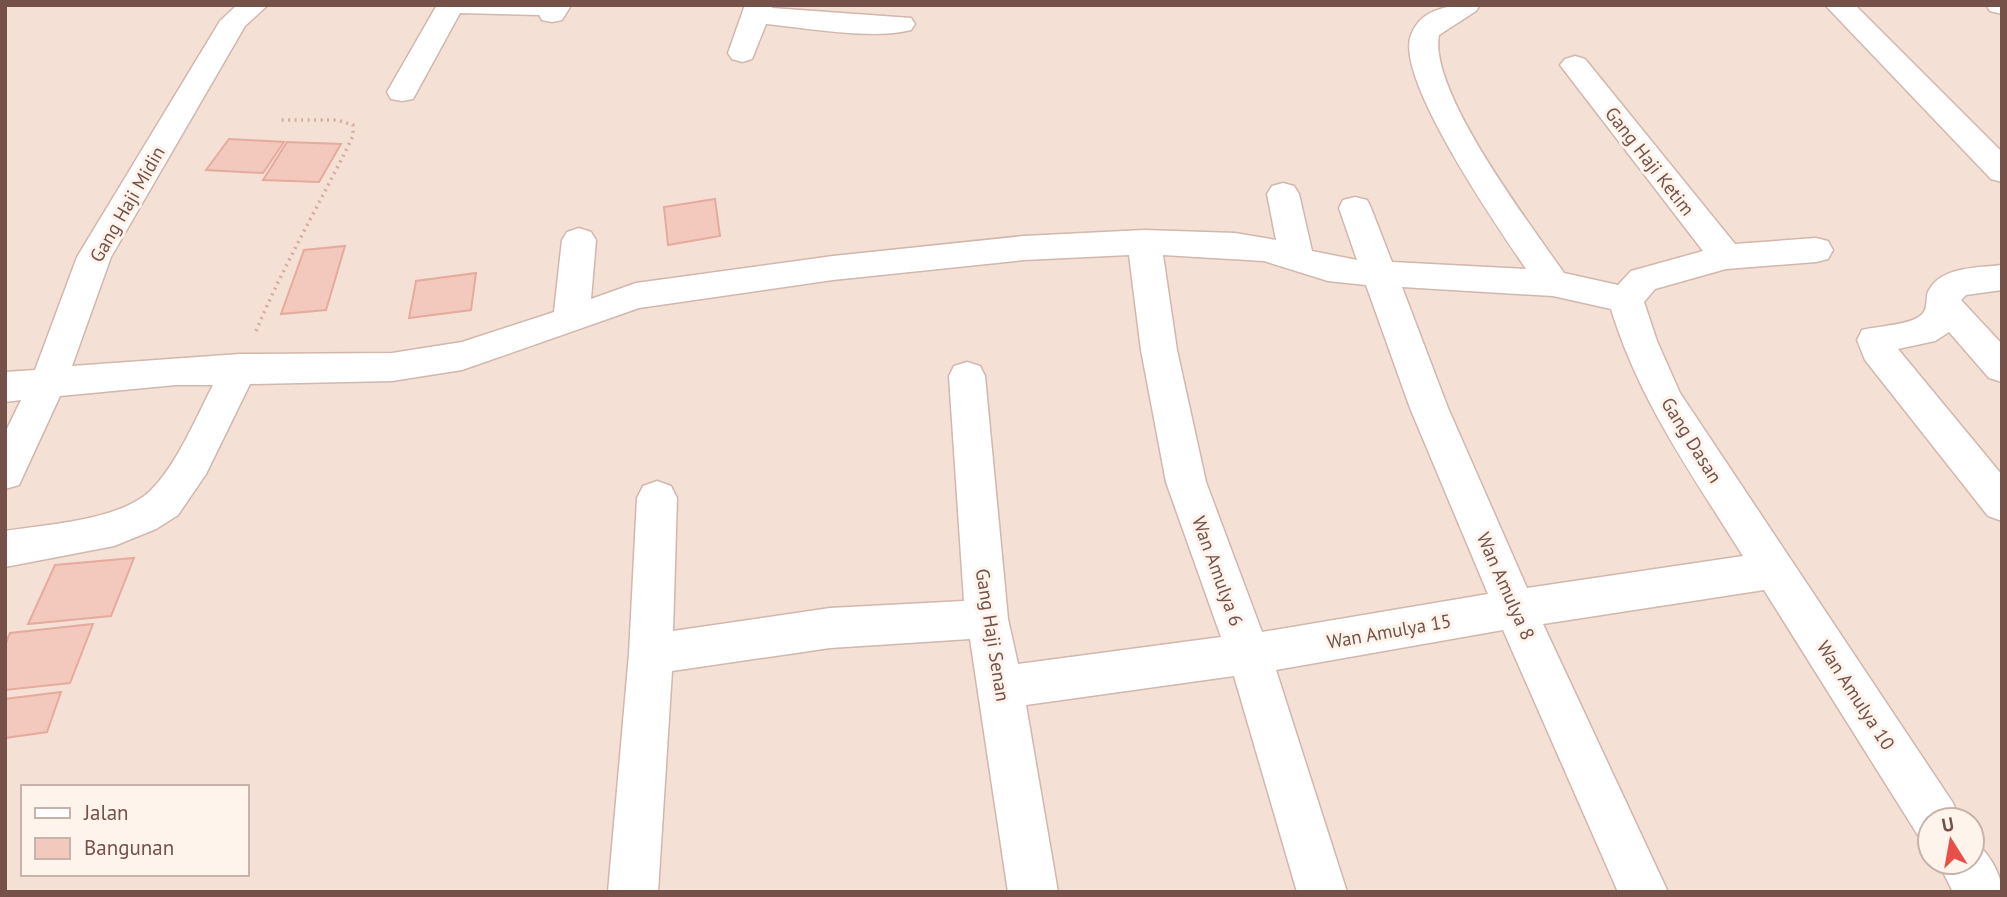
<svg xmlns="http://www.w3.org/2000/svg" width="2007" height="897" viewBox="0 0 2007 897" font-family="'PT Sans',sans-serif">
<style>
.residential{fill:#f4e0d4;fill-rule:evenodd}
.building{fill:#f3c8bd;stroke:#e5ab9d;stroke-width:2}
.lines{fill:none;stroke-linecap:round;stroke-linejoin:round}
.minor-casing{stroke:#d1b7ae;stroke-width:3}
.path{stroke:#d8ab9f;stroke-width:3.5;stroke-dasharray:2 4.5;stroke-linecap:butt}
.minor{fill:#fff;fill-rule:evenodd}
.labels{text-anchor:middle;stroke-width:6;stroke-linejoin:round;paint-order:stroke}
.street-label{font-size:19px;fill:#76514a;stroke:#fff4ec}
</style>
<rect width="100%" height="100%" fill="#fdefe6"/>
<path class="residential" d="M5,5H2002V892H5ZM23,787H247V874H23ZM1930,820H1972V862H1930Z"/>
<g class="building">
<path d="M229,139L284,142L263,173L206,170Z"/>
<path d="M287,142L341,144L319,182L263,180Z"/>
<path d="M715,199L720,236L668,245L664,207Z"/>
<path d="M345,246L326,310L281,314L304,250Z"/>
<path d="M476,273L471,310L409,318L416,281Z"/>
<path d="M134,558L111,616L28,624L55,565Z"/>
<path d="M93,624L70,683L5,690V645L10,633Z"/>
<path d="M61,692L47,732L5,738V699Z"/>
</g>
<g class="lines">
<g class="minor-casing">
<g id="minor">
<path d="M237,5H268L245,26L111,257L72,366L240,354L392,353L462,342L554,312L562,240L567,232L579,228L591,232L596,240L591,299L636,283L833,256L1024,236L1144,230L1235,233L1276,240L1267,194L1272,186L1283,183L1294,186L1299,194L1312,251L1357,260L1339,208L1343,200L1355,197L1367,200L1371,208L1392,262L1526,269C1499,229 1394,78 1411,35C1422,6 1453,5 1480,5L1476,11L1439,35C1428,91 1531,225 1564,273L1618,285L1631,271L1703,251L1560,65L1565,59L1575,56L1585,59L1735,244L1816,238L1828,241L1833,250L1828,259L1816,262L1726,269L1655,289L1644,302L1657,341L1680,393L1953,803L1960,820H1930V841L1919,837L1764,590L1543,624L1668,892H1618L1503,630L1276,670L1347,892H1297L1234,676L1026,705L1058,892H1008L970,639L830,648L672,671L658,892H608L629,654L637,498L643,486L657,481L671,486L677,498L673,631L830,608L964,601L949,376L954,366L967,362L980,366L985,376L1008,619L1018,664L1221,637L1166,482L1141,350L1129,255L1024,260L833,280L639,308L462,370L392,381L250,384L206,474L178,515L156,529L114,546L5,567V531C47,524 118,521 150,491C175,468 197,416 213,385H176L60,396L19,485L5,489V433L21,400L5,402V372L35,370L77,257L220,21ZM1163,255L1264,261L1328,281L1366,285L1410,408L1488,594L1262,632L1206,482L1177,350ZM1402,287L1553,296L1611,309C1639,401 1693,476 1743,556L1527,588L1448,408Z"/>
<path d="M437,5H569L570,7L562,20L552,22L542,20L539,15L460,13L413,99L402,101L391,99L387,92Z"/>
<path d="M745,5H773L772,8L911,18L915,24L911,30C872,40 807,28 766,24L752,59L742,62L732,59L728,53Z"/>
<path d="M1825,5H1855L2002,152V182L1991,179Z"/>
<path d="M1986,5H2002V14L1990,11Z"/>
<path d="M2002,265V290L1966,295L1961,300L2002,344V382L1989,378L1949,332L1935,341L1898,349L2002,475V521L1988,516L1865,360L1857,340L1862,330C1878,326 1909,325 1920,316C1929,310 1925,300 1928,292C1940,266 1978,268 2002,265Z"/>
<path d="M1972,842C1987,848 2002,875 2002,892H1953L1938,862H1972Z"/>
</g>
</g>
<path class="path" d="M256,331C284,264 321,202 353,136V125L337,120H278"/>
<use href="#minor" class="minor"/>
</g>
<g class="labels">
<g class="street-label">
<text transform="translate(1650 161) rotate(52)" y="7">Gang Haji Ketim</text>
<text transform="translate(127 204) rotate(-60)" y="7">Gang Haji Midin</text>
<text transform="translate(1692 440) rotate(58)" y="7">Gang Dasan</text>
<text transform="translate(1218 571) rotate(70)" y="7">Wan Amulya 6</text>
<text transform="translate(1506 586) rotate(66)" y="7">Wan Amulya 8</text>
<text transform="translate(1389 631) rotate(-10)" y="7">Wan Amulya 15</text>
<text transform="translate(993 635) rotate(81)" y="7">Gang Haji Senan</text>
<text transform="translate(1856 695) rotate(57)" y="7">Wan Amulya 10</text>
</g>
</g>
<rect width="2007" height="897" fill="none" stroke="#76514a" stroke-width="14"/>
<rect x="21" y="785" width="228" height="91" fill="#fff4ec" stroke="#c8b3ab" stroke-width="2"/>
<rect x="35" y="808" width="35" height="10" fill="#ffffff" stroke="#c8b3ab" stroke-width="2"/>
<text x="84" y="820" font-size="21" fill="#76514a">Jalan</text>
<rect x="35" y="838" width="35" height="21" fill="#f3c8bd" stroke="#c8b3ab" stroke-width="2"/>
<text x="84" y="855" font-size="21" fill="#76514a">Bangunan</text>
<g transform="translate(1951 841) rotate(349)"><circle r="33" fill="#fff4ec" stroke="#c8b3ab" stroke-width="2"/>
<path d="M0-5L12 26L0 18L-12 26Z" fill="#e84f49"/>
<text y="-10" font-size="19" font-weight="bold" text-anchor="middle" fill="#76514a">U</text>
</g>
</svg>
